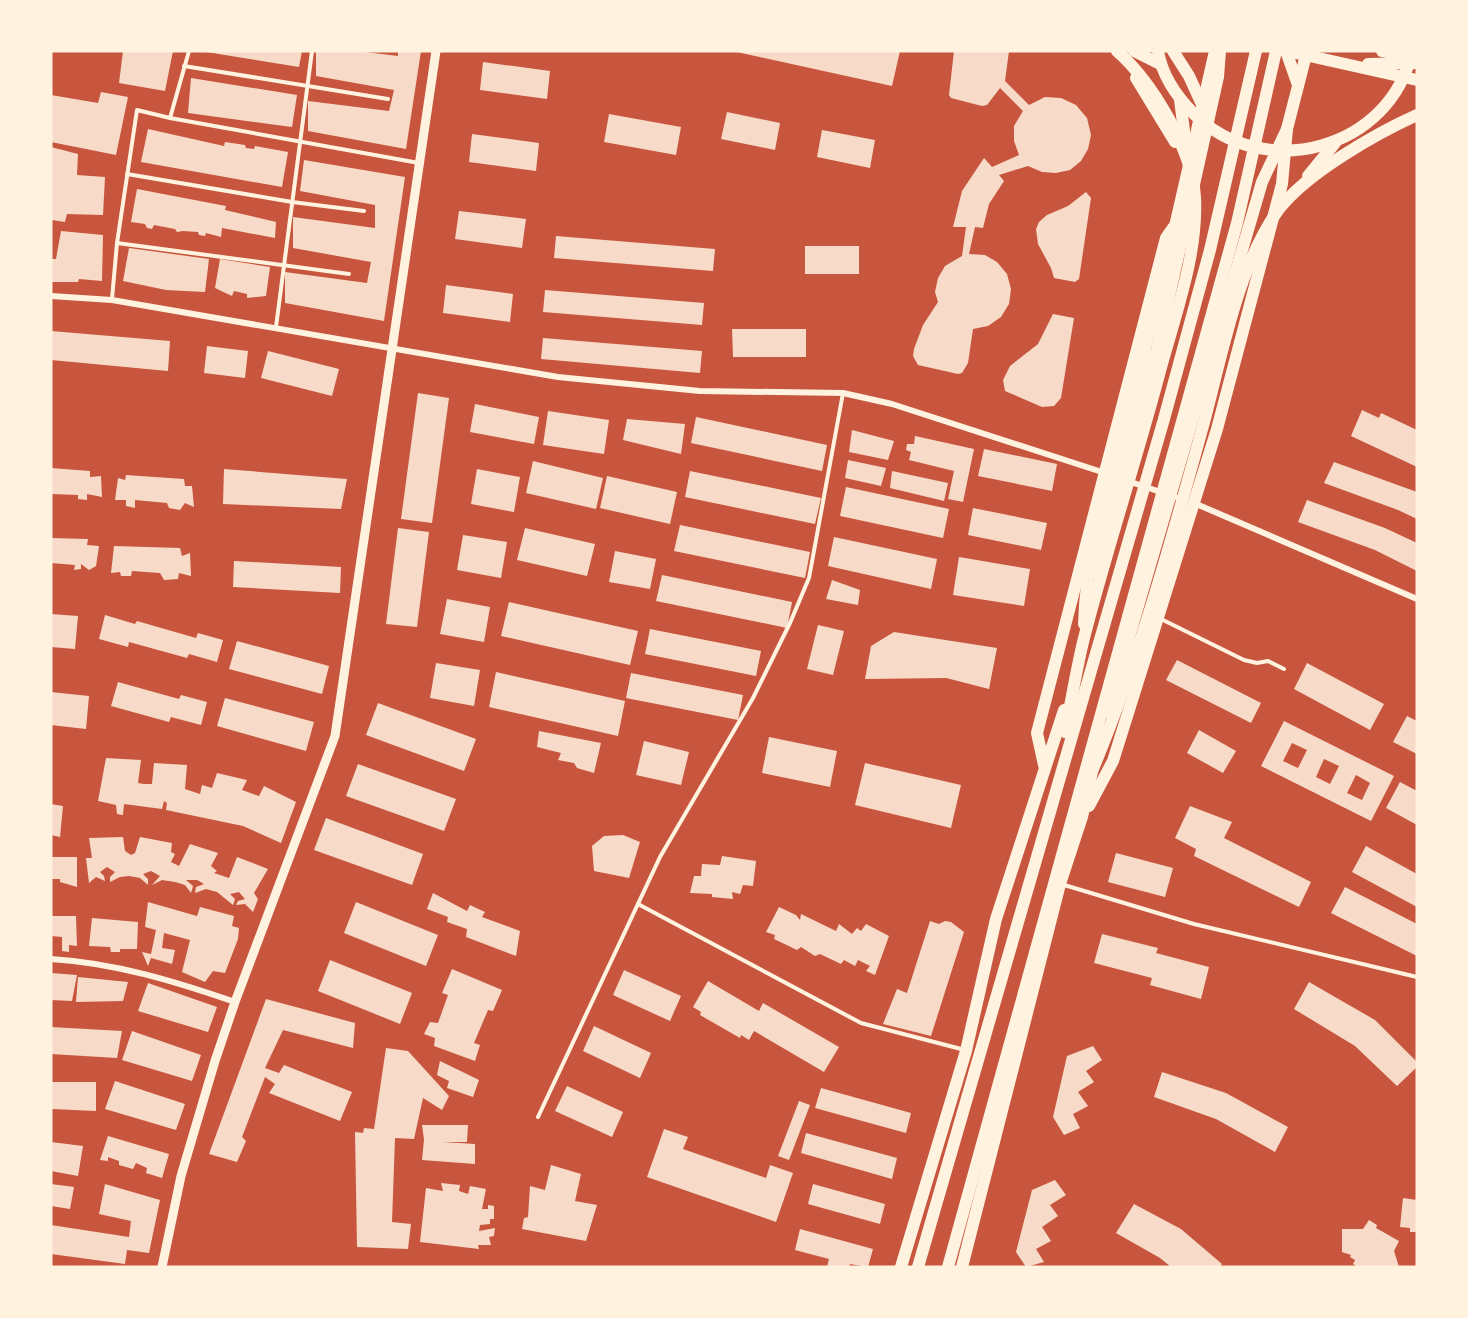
<svg xmlns="http://www.w3.org/2000/svg" width="1468" height="1318" viewBox="0 0 1468 1318" font-family="'Varela Round',sans-serif">
<style>
.building{fill:#f7dbc8;fill-rule:evenodd}
.lines{fill:none;stroke-linecap:round;stroke-linejoin:round}
.service{stroke:#fff3e0;stroke-width:4}
.minor{stroke:#fff3e0;stroke-width:6}
.tertiary{stroke:#fff3e0;stroke-width:9}
.primary{stroke:#fff3e0;stroke-width:12}
.trunk{stroke:#fff3e0;stroke-width:12}
</style>
<rect width="100%" height="100%" fill="#c8553d"/>
<g class="building">
<path d="M123,51H173L165,91L119,83Z"/>
<path d="M200,51H302L299,67Z"/>
<path d="M316,51H357L398,56V51H421L406,149L308,131V101L389,111L394,90L316,76Z"/>
<path d="M732,51H900L892,86Z"/>
<path d="M954,51H1009L1005,81L1029,105L1045,97L1061,98L1076,105L1087,118L1091,135L1088,149L1081,161L1070,170L1056,173L1042,172L1028,166L999,175L1004,181L989,204L983,228L975,227L969,254L985,255L997,262L1007,274L1011,289L1009,304L1001,317L988,326L973,329L968,363L962,373L958,374L918,365L913,356L914,349L923,325L938,302L935,292L938,278L945,266L962,256L966,227H953L962,191L984,158L992,167L1019,155L1014,141V126L1023,111L1000,88L987,105L982,106L951,98L949,95Z"/>
<path d="M483,62L550,71L547,99L480,90Z"/>
<path d="M191,78L297,95L292,127L188,113Z"/>
<path d="M101,92L128,97L116,155L51,142V95L98,103Z"/>
<path d="M727,112L780,123L775,150L721,139Z"/>
<path d="M609,114L681,127L676,155L604,142Z"/>
<path d="M148,129L224,146L225,142L245,145L246,148L254,149L255,146L288,152L282,187L141,162Z"/>
<path d="M822,130L875,140L870,168L817,157Z"/>
<path d="M472,134L539,143L536,171L469,162Z"/>
<path d="M51,147L78,154L77,175L105,177L103,215L67,214L65,222L52,220Z"/>
<path d="M304,160L405,177L384,321L285,303V272L367,283L371,262L293,248V217L375,228V205L300,191Z"/>
<path d="M137,189L226,206L225,210L276,222L275,238L222,228L221,237L206,233L205,236L199,235L198,232L183,231L177,232L175,229L154,225L152,229L147,228L145,224L131,222Z"/>
<path d="M1086,192L1091,198L1079,279L1075,282L1054,278L1051,268L1038,244L1036,229L1039,222L1047,215L1068,206Z"/>
<path d="M459,211L526,219L522,248L455,239Z"/>
<path d="M61,231L103,235L102,281L79,279L78,282H51V259H56Z"/>
<path d="M556,236L715,249L713,271L554,258Z"/>
<rect x="805" y="246" width="54" height="28"/>
<path d="M129,248L209,259L205,292L166,290L123,281Z"/>
<path d="M220,259L270,267L266,296L247,298V294L234,291L232,296L215,288Z"/>
<path d="M446,285L513,294L510,322L443,313Z"/>
<path d="M545,290L704,303L702,325L543,312Z"/>
<path d="M1053,314L1074,318L1061,398L1054,406L1042,407L1005,391L1003,380L1010,366L1038,344Z"/>
<path d="M732,329H806V357H733Z"/>
<path d="M51,331L170,341L168,371L51,360Z"/>
<path d="M543,338L702,351L700,373L541,359Z"/>
<path d="M207,346L248,351L245,378L204,373Z"/>
<path d="M268,351L339,369L332,396L261,378Z"/>
<path d="M418,393L449,398L432,523L401,519Z"/>
<path d="M475,404L539,417L534,444L470,432Z"/>
<path d="M1362,410L1379,418L1381,413L1417,430V467L1351,436Z"/>
<path d="M548,411L609,420L604,454L543,445Z"/>
<path d="M696,417L827,445L822,471L691,443Z"/>
<path d="M627,419L685,424L681,454L623,440Z"/>
<path d="M852,430L894,441L888,460L849,452Z"/>
<path d="M915,436L974,449L963,502L948,499L954,471L909,460L911,452L906,450L907,444H914Z"/>
<path d="M984,449L1057,464L1052,491L978,476Z"/>
<path d="M848,460L886,468L881,486L845,478Z"/>
<path d="M533,461L603,478L596,509L526,493Z"/>
<path d="M1334,462L1417,492V519L1398,510L1324,483Z"/>
<path d="M51,468L90,471V477L101,476L102,497L87,494V500L78,499V495L51,494Z"/>
<path d="M224,469L347,479L341,509L223,504Z"/>
<path d="M477,469L520,477L514,512L471,504Z"/>
<path d="M690,471L821,498L815,524L685,497Z"/>
<path d="M892,471L948,483L944,501L890,488Z"/>
<path d="M126,475L184,479L185,486H192L194,507L185,503L180,510L169,508L167,503L135,500V508L126,506V500H115L118,478L125,480Z"/>
<path d="M607,476L677,492L670,524L600,508Z"/>
<path d="M846,487L949,509L943,538L840,516Z"/>
<path d="M1307,500L1385,528L1417,543V571L1375,550L1298,522Z"/>
<path d="M973,508L1047,523L1041,550L968,535Z"/>
<path d="M680,525L810,552L805,578L674,551Z"/>
<path d="M398,528L429,532L417,627L386,624Z"/>
<path d="M525,528L595,544L587,576L517,560Z"/>
<path d="M463,535L507,542L501,578L457,570Z"/>
<path d="M834,537L937,559L931,589L828,566Z"/>
<path d="M51,538L88,539L87,545L99,546L96,566L89,570L81,564V569L74,570L75,565L51,563Z"/>
<path d="M114,546L180,548L182,556L190,553L191,576L179,573L178,579L164,580L160,573L132,571L131,576H121L120,572L111,573Z"/>
<path d="M615,551L656,559L650,589L609,582Z"/>
<path d="M959,557L1030,569L1024,606L953,595Z"/>
<path d="M234,561L341,567L340,593L233,587Z"/>
<path d="M662,575L792,602L787,628L656,601Z"/>
<path d="M832,580L860,590L858,605L826,599Z"/>
<path d="M447,599L490,607L484,642L440,634Z"/>
<path d="M509,602L638,631L630,665L501,636Z"/>
<path d="M51,614L78,616L75,649L51,647Z"/>
<path d="M105,615L135,624L137,621L196,638L198,633L223,640L217,662L189,654L187,658L129,642L128,647L99,639Z"/>
<path d="M818,625L844,631L833,675L807,669Z"/>
<path d="M650,629L761,651L756,676L645,654Z"/>
<path d="M894,632L997,648L989,689L946,678L865,679L871,646Z"/>
<path d="M237,641L329,666L322,694L229,669Z"/>
<path d="M1177,660L1261,703L1251,723L1166,680Z"/>
<path d="M436,663L480,670L474,706L430,698Z"/>
<path d="M1307,663L1384,704L1370,730L1294,689Z"/>
<path d="M496,672L625,701L618,736L489,707Z"/>
<path d="M631,673L743,695L738,720L626,698Z"/>
<path d="M118,682L179,699L181,695L207,702L201,725L171,717L169,722L111,706Z"/>
<path d="M51,692L89,696L86,729L51,725Z"/>
<path d="M225,698L314,722L306,751L217,726Z"/>
<path d="M378,703L476,739L464,771L366,735Z"/>
<path d="M1407,716L1417,721V754L1393,742Z"/>
<path d="M1284,721L1394,776L1371,821L1261,766ZM1292,743L1307,750L1298,768L1283,761ZM1324,759L1339,766L1330,784L1316,777ZM1356,775L1370,783L1362,800L1347,793Z"/>
<path d="M1199,730L1236,751L1223,773L1187,753Z"/>
<path d="M539,731L601,743L594,773L577,768L574,763L558,760L561,753L537,747Z"/>
<path d="M769,737L837,751L830,787L762,773Z"/>
<path d="M644,741L689,752L681,785L636,775Z"/>
<path d="M106,758L141,760L138,783L144,784H152L154,763L187,765L185,789L200,794L202,785L212,788L217,773L247,780L242,790L259,796L264,786L296,802L281,843L243,826L166,810L167,803L164,801L162,809L124,804L123,815L117,814L116,805L98,801Z"/>
<path d="M865,763L961,785L951,828L855,805Z"/>
<path d="M358,764L456,799L444,831L346,796Z"/>
<path d="M1400,782L1417,791V825L1386,808Z"/>
<path d="M51,804L63,806L60,837L51,835Z"/>
<path d="M1190,806L1232,822L1224,838L1311,882L1299,907L1194,856L1196,849L1175,838Z"/>
<path d="M326,818L423,854L412,885L314,850Z"/>
<path d="M623,835L640,842L629,878L594,871L592,846L604,836Z"/>
<path d="M123,837L125,851L131,855L135,853L140,837L172,843L171,852L175,854L171,862L179,866L190,844L218,853L211,866L217,871L214,873L229,878L237,857L268,869L254,893L258,899L253,912L245,904L236,905L238,901L245,899L239,892L230,894L235,899L233,905L217,892L206,889L195,893L196,887L204,884L197,880H186L193,886L191,893L185,885L175,882L162,880L152,885L160,876L151,871L143,874L148,879V885L140,878L129,876L120,877L110,882V877L115,872L107,867L100,872L104,876L105,881L96,877L89,883L86,858H92L89,838Z"/>
<path d="M1366,846L1417,874V907L1352,872Z"/>
<path d="M1116,853L1173,868L1165,897L1108,882Z"/>
<path d="M722,856L756,861L753,886L743,885L740,894L732,892L733,899L712,897V894L690,893L694,876H701L702,864L720,865Z"/>
<path d="M51,857H77V887L60,882V879H51Z"/>
<path d="M1345,887L1417,924V956L1331,913Z"/>
<path d="M433,893L467,911L470,905L485,912L482,917L520,931L516,956L466,937L467,929L447,922L448,917L427,909Z"/>
<path d="M148,902L197,916L200,907L234,916L232,926L239,928L238,939L225,973L213,971L205,982L182,972L190,940L164,933L162,948L175,950L172,964L151,958L148,966L142,952L151,954L156,930L145,927Z"/>
<path d="M356,902L438,935L426,966L344,933Z"/>
<path d="M779,907L796,915L800,920L801,914L836,931L839,924L852,934L857,928L861,931L866,924L889,936L875,975L866,971L870,966L858,960L855,966L844,960L841,964L820,954L815,956L801,947L797,950L774,939L775,935L766,932Z"/>
<path d="M51,916H76L77,946L69,945V952L62,951V937L51,936Z"/>
<path d="M92,918L138,922L137,949H120V952H111L110,947L89,946Z"/>
<path d="M930,921L939,924L945,921L951,922L964,932L931,1036L883,1024L897,989L907,993Z"/>
<path d="M1102,934L1158,948L1156,953L1209,967L1201,999L1150,985L1152,978L1094,963Z"/>
<path d="M330,960L412,993L400,1024L318,991Z"/>
<path d="M452,969L502,990L493,1011L488,1010L474,1043L480,1045L475,1061L434,1046L435,1038L424,1034L430,1022L438,1023L448,995L442,993Z"/>
<path d="M624,970L681,996L670,1021L613,995Z"/>
<path d="M51,973L77,975L72,1001L51,1000Z"/>
<path d="M78,977L128,982L123,1001L76,1002Z"/>
<path d="M708,981L759,1011L763,1003L839,1047L824,1072L754,1031L749,1040L741,1035L740,1038L700,1015L701,1012L693,1007Z"/>
<path d="M1309,982L1375,1020L1417,1062V1067L1397,1086L1355,1046L1294,1009Z"/>
<path d="M148,983L217,1007L208,1032L138,1011Z"/>
<path d="M266,999L355,1023L353,1048L283,1030L265,1068L279,1073L284,1065L352,1092L340,1121L269,1093L275,1084L265,1077L242,1137L246,1141L237,1162L209,1154Z"/>
<path d="M594,1026L651,1053L640,1078L583,1051Z"/>
<path d="M51,1027L122,1031L117,1058L51,1054Z"/>
<path d="M132,1031L201,1055L192,1081L122,1060Z"/>
<path d="M1093,1046L1102,1060L1086,1071L1094,1082L1078,1092L1088,1106L1073,1114L1080,1128L1064,1135L1053,1117L1067,1056Z"/>
<path d="M386,1048L408,1051L449,1096L442,1110L423,1098L414,1139L395,1138L392,1222L411,1224L408,1249L357,1247L355,1132L363,1133L364,1128L374,1129Z"/>
<path d="M440,1061L479,1080L473,1097L447,1088L449,1081L437,1075Z"/>
<path d="M1162,1072L1226,1093L1288,1127L1275,1152L1216,1119L1154,1097Z"/>
<path d="M115,1081L185,1104L176,1130L105,1109Z"/>
<path d="M51,1082H96V1111L52,1109Z"/>
<path d="M567,1086L623,1112L612,1137L555,1111Z"/>
<path d="M821,1088L911,1113L906,1133L815,1108Z"/>
<path d="M799,1101L810,1105L789,1160L778,1156Z"/>
<path d="M422,1125H468L467,1142H443L475,1144V1164L422,1160L424,1140Z"/>
<path d="M664,1129L688,1137L683,1149L766,1178L770,1165L793,1173L776,1222L647,1177Z"/>
<path d="M806,1133L897,1158L892,1179L801,1153Z"/>
<path d="M108,1136L169,1154L162,1178L146,1173L147,1168L136,1163L133,1169L119,1165V1161L108,1157V1161L100,1160Z"/>
<path d="M51,1142L83,1146L78,1176L51,1171Z"/>
<path d="M551,1165L581,1174L575,1201L597,1205L586,1241L522,1229L524,1218L528,1217L530,1186L545,1190Z"/>
<path d="M1055,1180L1066,1195L1050,1205L1058,1216L1042,1227L1051,1241L1036,1249L1044,1262L1026,1267L1016,1252L1032,1190Z"/>
<path d="M441,1183L460,1185L459,1191L468,1194L470,1186L486,1189L482,1209H488V1205L494,1206V1219H490V1224L480,1225L479,1231L495,1228L494,1236L489,1237L491,1245H478L479,1249L420,1242L426,1188L443,1191Z"/>
<path d="M51,1184L74,1187L70,1209L51,1206Z"/>
<path d="M105,1184L160,1200L149,1253L127,1250L125,1264L51,1254V1225L129,1237L131,1221L99,1214Z"/>
<path d="M813,1184L885,1204L880,1224L808,1204Z"/>
<path d="M1403,1198L1417,1200V1232H1410V1228L1400,1227Z"/>
<path d="M1134,1204L1181,1229L1222,1264L1220,1267H1171L1160,1258L1116,1233Z"/>
<path d="M1369,1220L1377,1225L1376,1228L1399,1241L1394,1251L1399,1267H1358L1353,1264L1355,1260L1350,1257L1351,1255L1342,1252V1229H1363Z"/>
<path d="M800,1229L873,1249L868,1267L850,1264L849,1267H827L829,1259L795,1250Z"/>
</g>
<g class="lines">
<g class="service">
<path d="M184,66L388,99"/>
<path d="M170,118L419,163"/>
<path d="M127,174L292,202L364,211"/>
<path d="M117,243L349,274"/>
<path d="M112,299L117,243L137,110L170,118L189,51"/>
<path d="M276,327L312,51"/>
<path d="M1159,618L1244,660L1257,663L1268,661L1284,669"/>
<path d="M1061,884L1194,924L1417,977"/>
<path d="M638,904L861,1023L965,1050"/>
<path d="M538,1117L660,857L753,698L790,623L809,578L843,393"/>
</g>
<g class="minor">
<path d="M51,296L112,300L558,377L700,391L843,393L892,404L1105,473"/>
<path d="M1128,481L1184,500"/>
<path d="M1194,503L1417,599"/>
<path d="M51,959C115,963 174,981 235,1002"/>
</g>
<path class="tertiary" d="M162,1267L181,1176L215,1061L235,1002L335,736L436,51"/>
<g class="primary">
<path d="M1173,51L1189,76L1205,111"/>
<path d="M1286,51L1298,85"/>
<path d="M1287,51L1417,80"/>
<path d="M1368,64L1417,63"/>
<path d="M1136,78L1175,142"/>
<path d="M1096,574L1119,478L1157,350L1218,77L1220,51"/>
<path d="M1107,712L1262,182L1287,129"/>
<path d="M1044,765L1037,733L1166,238L1173,228"/>
<path d="M1089,806L1113,761L1217,429L1282,184L1287,129L1307,51"/>
<path d="M901,1267L966,1051L996,919L1064,710"/>
<path d="M962,1267L1060,884L1082,817L1093,767"/>
</g>
<g class="trunk">
<path d="M1134,51L1160,64"/>
<path d="M1158,51C1162,75 1177,97 1194,114C1264,183 1391,150 1412,51"/>
<path d="M1382,51L1416,57"/>
<path d="M1180,100L1186,146"/>
<path d="M1308,176L1335,143"/>
<path d="M1084,624C1086,547 1111,475 1131,401C1163,286 1188,168 1215,51"/>
<path d="M1065,732C1071,702 1076,672 1083,642C1106,551 1136,462 1160,371C1175,315 1198,255 1195,197C1192,149 1153,83 1117,51"/>
<path d="M1090,776C1138,663 1170,545 1203,426C1221,360 1238,264 1279,209C1307,173 1375,134 1417,115"/>
<path d="M918,1267L1164,419L1210,250L1256,51"/>
<path d="M948,1267L1237,223L1276,51"/>
</g>
</g>
<rect width="1468" height="1318" fill="none" stroke="#fff3e0" stroke-width="105"/>
</svg>
